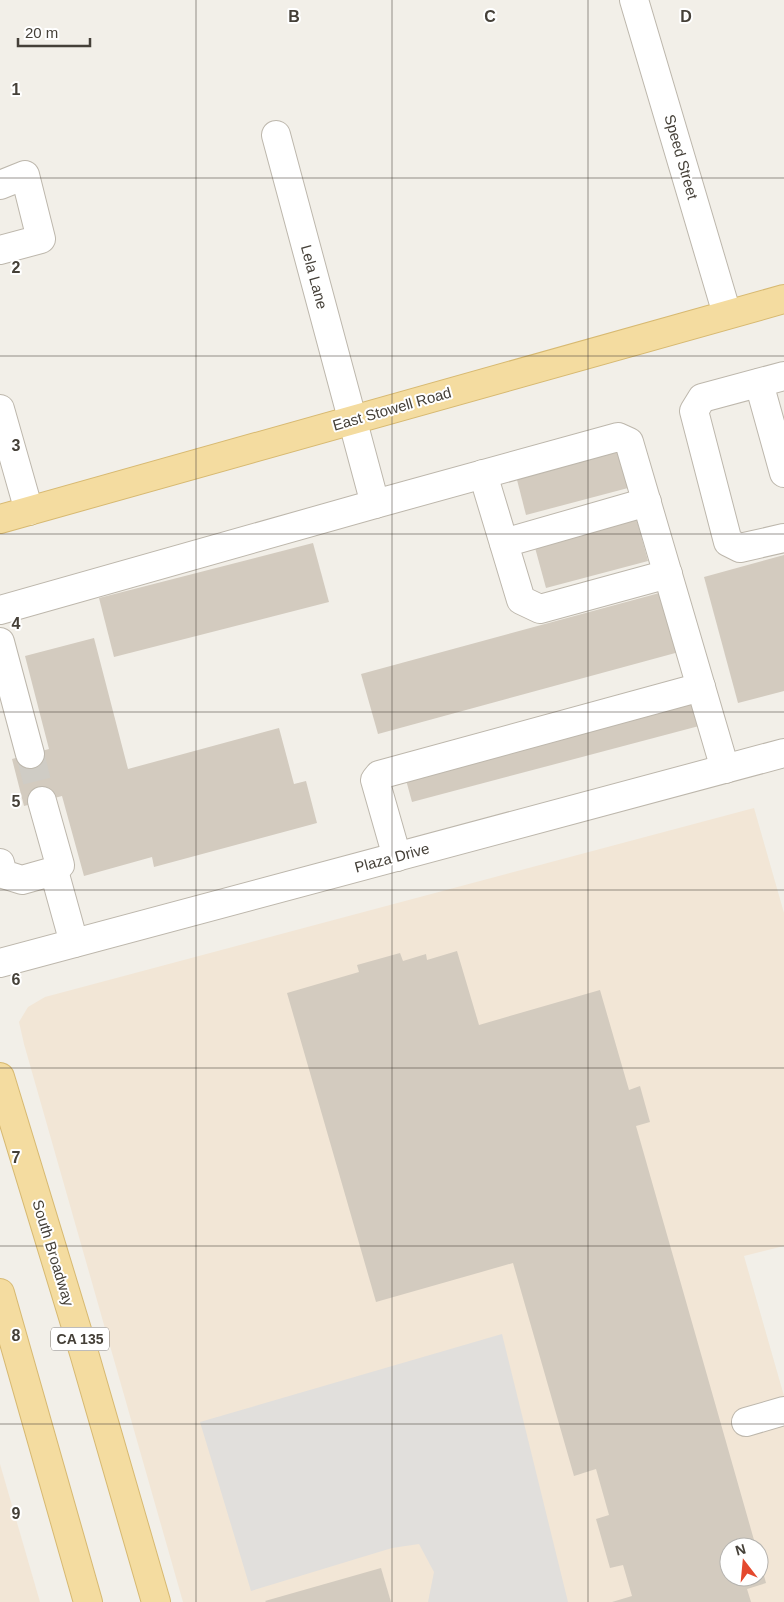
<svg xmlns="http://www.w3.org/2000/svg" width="784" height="1602" viewBox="0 0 784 1602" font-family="Helvetica,sans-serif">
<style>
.commercial{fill:#f2e6d6;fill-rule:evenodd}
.parking{fill:#e1dfdc}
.building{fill:#d3cbbf}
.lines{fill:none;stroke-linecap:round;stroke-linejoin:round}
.minor-tunnel{stroke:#cfccc5;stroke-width:28;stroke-dasharray:28 14;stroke-linecap:butt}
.minor-casing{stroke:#bdb7ac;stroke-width:30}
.major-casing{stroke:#d7b971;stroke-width:30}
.minor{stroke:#fff;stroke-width:28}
.major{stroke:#f4dca0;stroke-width:28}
.grid{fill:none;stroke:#454038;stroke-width:1;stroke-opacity:0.55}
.labels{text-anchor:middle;stroke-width:4;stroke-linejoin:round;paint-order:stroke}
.shield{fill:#fff;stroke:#7d7974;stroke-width:1}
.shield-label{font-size:14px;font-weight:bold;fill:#454038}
.street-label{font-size:15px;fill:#454038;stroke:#fff}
.grid-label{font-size:16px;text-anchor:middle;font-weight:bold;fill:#454038;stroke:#fff;stroke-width:4;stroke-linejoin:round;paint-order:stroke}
</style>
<rect width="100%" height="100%" fill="#f2efe8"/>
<g class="commercial">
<path d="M754,808L784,913V1246L744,1256L784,1396V1602H183L24,1044L19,1022L28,1007L45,997ZM729,1547H759V1577H729Z"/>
<path d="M0,1464L40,1602H0Z"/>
</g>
<path class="parking" d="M502,1334L568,1602H428L434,1572L419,1544L392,1548L251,1591L200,1422Z"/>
<g class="building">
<path d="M616,444L628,488L526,515L515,472Z"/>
<path d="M636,517L648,561L546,588L534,544Z"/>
<path d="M313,543L329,602L114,657L99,598Z"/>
<path d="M784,555V691L738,703L704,577Z"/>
<path d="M663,592L679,652L378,734L361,674Z"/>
<path d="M94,638L128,769L279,728L294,784L306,781L317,823L154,867L152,857L84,876L62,796L24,806L12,759L49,749L25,656Z"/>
<path d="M693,703L699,726L412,802L406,780Z"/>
<path d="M457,951L479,1025L600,990L629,1090L640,1086L650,1122L636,1126L756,1547H729V1577H759L760,1561L766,1583L747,1589L751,1602H612L632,1596L623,1565L610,1568L596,1519L609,1515L596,1469L574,1476L513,1263L376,1302L287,993L359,972L357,965L400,953L403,961L426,954L427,960Z"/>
<path d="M381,1568L391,1602H266L265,1601Z"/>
</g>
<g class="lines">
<path class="minor-tunnel" d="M30,754L42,801"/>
<g class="minor-casing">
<g id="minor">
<path d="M634,0L727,314"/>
<path d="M276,135L375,504L618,437L629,442L725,769"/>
<path d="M0,185L25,175L41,239L0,250"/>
<path d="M784,376L702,398L694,411L728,542L740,548L784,538"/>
<path d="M759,383L784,473"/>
<path d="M0,409L29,511"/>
<path d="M483,474L521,600L540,609L668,574"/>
<path d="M504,543L647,502"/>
<path d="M0,610L375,504"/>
<path d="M0,642L30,754"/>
<path d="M42,801L60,865L54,871"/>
<path d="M397,857L375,780L379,775L701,687"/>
<path d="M0,863L3,874L22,880L54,871L74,943"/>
<path d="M0,963L784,753"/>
<path d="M746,1422L784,1411"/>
</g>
</g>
<g class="major-casing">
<g id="major">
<path d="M0,519L784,299"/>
<path d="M0,1077L84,1353L156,1602"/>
<path d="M0,1293L88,1602"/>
</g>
</g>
<use href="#minor" class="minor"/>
<use href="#major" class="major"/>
</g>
<path class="grid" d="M196,0V1602M392,0V1602M588,0V1602M0,178H784M0,356H784M0,534H784M0,712H784M0,890H784M0,1068H784M0,1246H784M0,1424H784"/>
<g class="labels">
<rect class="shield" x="51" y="1327.5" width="58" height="23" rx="4"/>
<g class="shield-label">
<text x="80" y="1344">CA 135</text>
</g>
<g class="street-label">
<text transform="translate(681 157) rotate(74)" y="5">Speed Street</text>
<text transform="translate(314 277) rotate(75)" y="5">Lela Lane</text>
<text transform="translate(392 409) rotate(-16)" y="5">East Stowell Road</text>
<text transform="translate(392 858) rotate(-15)" y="5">Plaza Drive</text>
<text transform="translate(53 1253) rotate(73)" y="5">South Broadway</text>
</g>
</g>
<g class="grid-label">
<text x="294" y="22">B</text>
<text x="490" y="22">C</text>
<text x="686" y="22">D</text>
<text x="16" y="95">1</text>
<text x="16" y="273">2</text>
<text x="16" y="451">3</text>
<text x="16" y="629">4</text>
<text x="16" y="807">5</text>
<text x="16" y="985">6</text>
<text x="16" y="1163">7</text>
<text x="16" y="1341">8</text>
<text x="16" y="1519">9</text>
</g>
<g transform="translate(744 1562) rotate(344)"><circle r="24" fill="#ffffff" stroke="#b5b3af"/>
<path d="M0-4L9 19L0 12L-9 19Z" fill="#e4492e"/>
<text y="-8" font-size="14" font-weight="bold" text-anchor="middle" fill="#454038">N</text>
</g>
<path d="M18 38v8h72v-8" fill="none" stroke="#454038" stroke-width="2.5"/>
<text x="25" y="38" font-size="15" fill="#454038" stroke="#ffffff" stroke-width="4" paint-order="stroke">20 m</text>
</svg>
